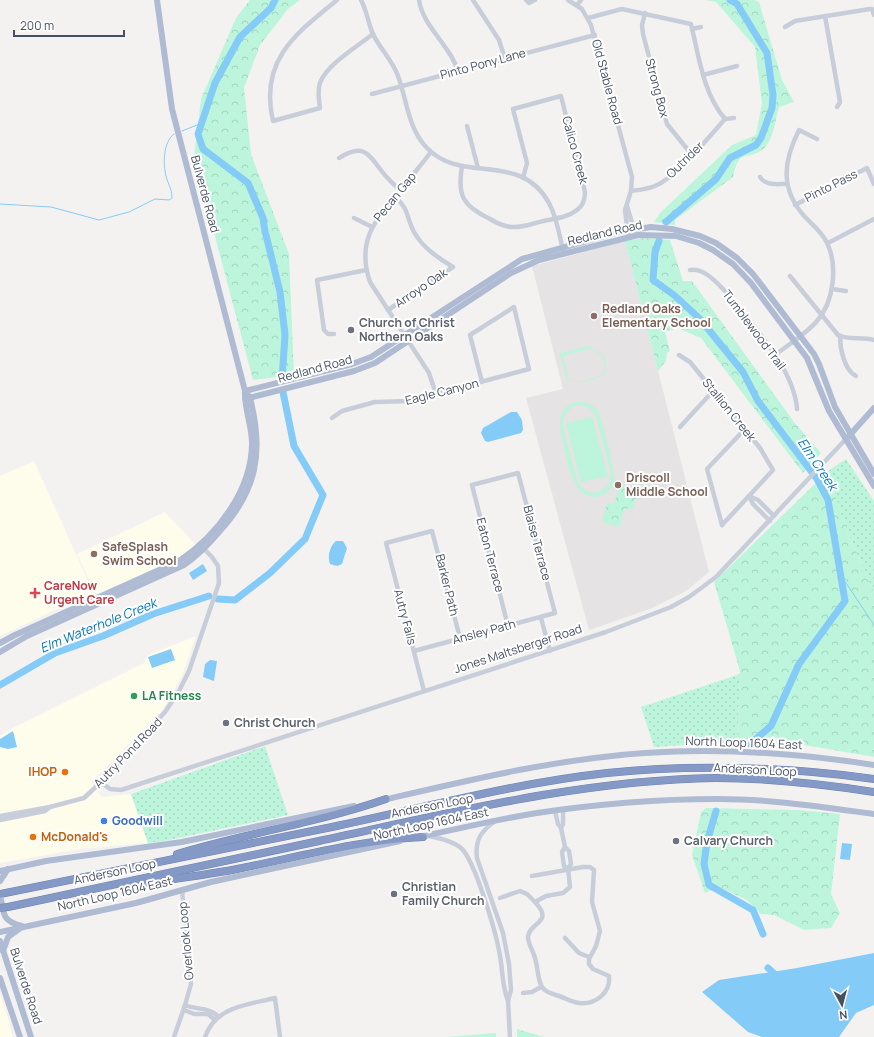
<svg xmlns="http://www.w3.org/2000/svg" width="874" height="1037" viewBox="0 0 874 1037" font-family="Manrope,sans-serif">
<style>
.commercial{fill:#fefceb}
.education{fill:#e5e3e3}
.grass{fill:url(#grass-dots)}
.forest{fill:url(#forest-crowns)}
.pitch{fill:#bcf5db;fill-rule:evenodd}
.water{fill:#84ccf7}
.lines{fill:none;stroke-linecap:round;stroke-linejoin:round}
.stream{stroke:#84ccf7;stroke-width:1}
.river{stroke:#84ccf7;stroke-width:7}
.highway-casing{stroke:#6f84b1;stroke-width:8}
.minor{stroke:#c7ceda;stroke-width:4.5}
.major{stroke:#aebbd3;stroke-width:6}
.highway{stroke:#8499c5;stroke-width:7}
.highway-bridge-casing{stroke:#6f84b1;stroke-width:8;stroke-linecap:butt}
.highway-bridge{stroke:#8499c5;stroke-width:7}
.education-dot{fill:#8d6e63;stroke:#fff;stroke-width:1.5}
.worship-dot{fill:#6b7280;stroke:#fff;stroke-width:1.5}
.health-dot{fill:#e0444e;stroke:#fff;stroke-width:1.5}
.leisure-dot{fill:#2e9e5b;stroke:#fff;stroke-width:1.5}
.food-dot{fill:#e8710a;stroke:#fff;stroke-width:1.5}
.shop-dot{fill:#3f7fe0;stroke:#fff;stroke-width:1.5}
.labels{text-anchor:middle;stroke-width:4;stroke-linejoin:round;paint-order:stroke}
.street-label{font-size:12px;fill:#475062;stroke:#fff}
.education-label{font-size:12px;font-weight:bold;fill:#785e54;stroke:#fff;text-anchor:start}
.worship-label{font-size:12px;font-weight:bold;fill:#5b616d;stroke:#fff;text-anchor:start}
.health-label{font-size:12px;font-weight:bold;fill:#be3a42;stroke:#fff;text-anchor:start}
.leisure-label{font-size:12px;font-weight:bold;fill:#27864d;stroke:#fff;text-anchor:start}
.food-label{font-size:12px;font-weight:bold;fill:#c56008;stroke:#fff;text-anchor:end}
.shop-label{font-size:12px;font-weight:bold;fill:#366cbe;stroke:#fff;text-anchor:start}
.water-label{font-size:13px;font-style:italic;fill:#0075bb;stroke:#fff}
</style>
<defs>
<pattern id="grass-dots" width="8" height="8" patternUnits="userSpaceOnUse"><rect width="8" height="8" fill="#bcf5db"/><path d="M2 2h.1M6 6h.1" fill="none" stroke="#a3d4be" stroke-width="1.8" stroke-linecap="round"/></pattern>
<pattern id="forest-crowns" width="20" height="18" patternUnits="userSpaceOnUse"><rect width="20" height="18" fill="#bcf5db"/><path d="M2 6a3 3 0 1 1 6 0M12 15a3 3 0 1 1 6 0" fill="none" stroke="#a3d4be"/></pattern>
</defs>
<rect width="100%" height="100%" fill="#f4f2f1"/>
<g class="commercial">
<path d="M34,461L94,594L55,610L0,636V476Z"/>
<path d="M165,512L196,545L173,562L96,594L77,554Z"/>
<path d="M196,636L182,676L162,711L91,782L102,797L131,794L148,843L86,848L0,863V736L11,729L144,663L148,655Z"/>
<path d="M0,995L4,1005L13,1037H0Z"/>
</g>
<path class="education" d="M625,241L709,572L686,591L650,609L589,630L526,398L563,389L532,266Z"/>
<g class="grass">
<path d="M846,459L874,501V593L843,521L828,471Z"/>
<path d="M740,674L737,742L654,747L641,707Z"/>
<path d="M265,746L288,815L164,841L148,843L131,794Z"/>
</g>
<g class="forest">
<path d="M250,0H300L288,9L260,45L244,88L251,154L289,254L294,375L253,380L194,157L201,99L236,18Z"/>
<path d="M706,0H754L759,2L782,80L794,102L779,107C775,120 774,141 762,150C746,161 739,148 733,177L675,220V225L654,222L660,213L732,145L756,135L762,103L755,47L716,2Z"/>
<path d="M644,238L670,240L683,281H692L794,422L821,453L803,473L701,338L678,328L665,332L670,351L667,353L666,361L658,371L625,241Z"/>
<path d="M828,471L843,521L874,593V757L781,741L773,736L757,742H737L740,671L714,582Z"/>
<path d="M620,485L638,491L632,510L625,508L619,527L602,522L607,503L614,504Z"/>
<path d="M706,808L799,810L840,814L831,894L840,913L831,928L804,930L774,915L761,914L747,900L719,887L705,893L692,855L701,812Z"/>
<path d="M517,1029L544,1037H517Z"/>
<path d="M496,1033V1037H446Z"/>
</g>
<g class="pitch">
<path d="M587,346L604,355L607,374L585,382H569L567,380L559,351L562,353ZM589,349L602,355L606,373C597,377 579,384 569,381L563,356Z"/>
<path d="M578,402C586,402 593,404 597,410C602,417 616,473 614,481C612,488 607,494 600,496C570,505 565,447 560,428C558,414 565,404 578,402ZM579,405L589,408L596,416L611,472L609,485L598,493L587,492L578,483L563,427C562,415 568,407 579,405Z"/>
<path d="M592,417L608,476L581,482L566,423Z"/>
</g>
<g class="water">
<path d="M511,412H517L522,420L523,430L521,433L488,442L485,441L481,433L483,428Z"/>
<path d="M336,541H343L347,548L342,564L337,566L330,564C327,556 330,546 336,541Z"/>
<path d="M203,564L207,571L193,580L189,573Z"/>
<path d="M171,649L175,660L152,668L148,657Z"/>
<path d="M210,660L217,661L214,681L203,677L205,664Z"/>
<path d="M13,731L17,747L8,749L0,747V739Z"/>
<path d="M842,843L852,844L850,860L840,859Z"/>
<path d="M874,953V1005L856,1013L839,1037H762L748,1032L702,992L719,980L797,968Z"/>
</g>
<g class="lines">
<g class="stream">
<path d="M182,131L202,123"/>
<path d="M0,204L51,207L99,220L129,212L155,199L169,200L172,198C172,189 168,184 166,176C163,164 163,142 174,134"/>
<path d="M840,574L874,625"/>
</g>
<g class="river">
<path d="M666,222L716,179L730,158L756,145L761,138L772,108L773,95L767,53L737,4L730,0"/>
<path d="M265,232L263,218L248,183L203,149L198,134L215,83L240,37L271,8L275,0"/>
<path d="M266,235L280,292L285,335L282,380"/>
<path d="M659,241L655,252L653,280L674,295L700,319L743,372L758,401L817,479L828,500L845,601L799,664L771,726L750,744"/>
<path d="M218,599L235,600L270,573L305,539L323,495L294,446L283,392"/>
<path d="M0,685L55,653L103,636L153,614L209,596"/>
<path d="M716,811L707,842L704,864L709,885L753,910L763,934"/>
<path d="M768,968L779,978"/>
</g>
<g class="highway-casing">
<g id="highway">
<path d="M177,854C246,833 317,823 386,799"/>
<path d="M128,885C165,880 201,876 237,869C298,857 360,840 423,837"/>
<path d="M0,894C110,871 221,849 332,827C423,808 515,783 607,773C693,764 789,767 874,779"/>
<path d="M8,907C112,884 216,863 319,841C450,813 581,780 716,778C769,778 822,784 874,792"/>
</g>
</g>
<g class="minor">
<path d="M337,0C295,34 259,61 273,121L320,108C319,100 317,92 320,83C326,65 358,46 373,34"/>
<path d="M361,0C367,11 368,23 373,34C380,49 393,61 398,76C407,100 408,129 427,148C462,185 520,150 549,203C557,218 559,234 563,250"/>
<path d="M419,0C423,27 450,45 458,71"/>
<path d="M473,0L499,40L505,59"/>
<path d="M526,0L529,3L535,0"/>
<path d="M568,0L582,9L591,25L632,177L631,191L625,210L628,234"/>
<path d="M577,5L581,0"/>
<path d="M645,13L642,25L643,34L667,124L692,155"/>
<path d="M825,16L840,102L837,107"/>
<path d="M588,18L622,9L691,24C699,57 703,93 725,119"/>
<path d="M785,27L795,21L870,9H872L874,15"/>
<path d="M692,29L701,27"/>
<path d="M703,75L737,66"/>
<path d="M372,94L595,35"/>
<path d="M467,126L478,168"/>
<path d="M431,152C421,165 410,178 400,191C375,220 356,241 370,282L429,373L436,394"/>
<path d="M339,158C361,144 367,151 380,169C386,177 393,184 400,190"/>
<path d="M462,166C457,196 463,206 490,219C497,223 504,227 512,227C524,228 536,222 548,220C558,218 568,217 577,210C583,206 585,199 585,192L561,96L513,109L527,163L523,178"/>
<path d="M760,177C765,186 778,184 787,184"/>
<path d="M631,191C639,190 648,189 655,186C678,176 708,138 725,119L734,118"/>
<path d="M795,205L867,168L874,184"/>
<path d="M627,206L635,233"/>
<path d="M354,218L372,227"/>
<path d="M828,243L874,219"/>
<path d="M690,270C705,268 717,283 727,293C752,325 794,368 797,409"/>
<path d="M790,276L838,335C850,341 862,336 874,340"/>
<path d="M832,289L846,291"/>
<path d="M388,310L453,267C437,257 423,248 414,232C406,217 409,208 395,197"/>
<path d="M334,334H328L324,330L317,280L366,270"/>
<path d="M840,336C840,348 844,370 856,376"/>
<path d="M679,355L690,362L760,448L773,470L722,525"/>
<path d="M775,355C789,344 806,334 817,321C834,302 838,265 827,243C823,233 813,225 805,217C780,189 783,162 799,130L817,139"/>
<path d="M332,418L342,411L375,402L409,401L529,369L514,307L470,335L482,382"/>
<path d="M680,427L713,391"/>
<path d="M749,496L753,504L770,521"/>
<path d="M749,496L758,500L774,516"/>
<path d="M722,525L707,469L745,429"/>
<path d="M541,618L550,651"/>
<path d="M414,651L555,613L518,473L472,485L508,626"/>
<path d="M424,691L386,543L432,531L460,638"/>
<path d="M101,782L110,789L121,790L606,632L671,607L689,597L716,577L845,440"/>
<path d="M563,810V824L561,828L565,847L562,852L564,866L568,868L571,864L569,851L565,847"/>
<path d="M555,811L558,824L561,828"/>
<path d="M0,816L50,807L84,798L101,782L165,712L179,691L189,671L219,583L218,566L212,557L202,547"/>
<path d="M0,820L45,811L50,807"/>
<path d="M494,822C480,832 475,841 477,858L503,933L509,964L511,990L508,1001L510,1037"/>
<path d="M429,836C439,838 453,841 461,848C475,860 497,936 500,956C503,972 502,986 508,1001"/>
<path d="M532,876L583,867H590L594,870L592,902L600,931L596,946L589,959V964L593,969L609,976C611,993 595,1005 579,1003C572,1002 565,998 559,996C553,994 546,993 542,987C537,979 538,964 534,955C532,949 528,943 528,937C529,922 555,923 535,902"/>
<path d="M500,898L520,891L527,894L535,902L546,896L563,893L570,887L568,868"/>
<path d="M565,938L579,953L589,957"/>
<path d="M523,993L532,992L541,987"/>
<path d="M185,1005C197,1010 208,1007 218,1016"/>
<path d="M184,1010L194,1014H208L215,1020"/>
<path d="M174,1037L185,1005L191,984L182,890"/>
<path d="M205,1037C216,1006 247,1005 275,998L280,1037"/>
</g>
<g class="major">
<path d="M245,391L352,364L371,357L522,259L619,232L651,227L672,229L700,236L716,243L737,258L753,274L814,354L819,364L835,407L874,474"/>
<path d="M245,399L354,371L375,363L511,273L539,260L638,235L676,236L699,243L713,250L733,264L751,283L807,358L829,411L874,486"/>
<path d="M848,437L874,408"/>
<path d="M0,643L15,635L179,561C217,536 252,490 252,443C252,425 244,409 245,391L172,109L157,0"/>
<path d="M0,652L27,636L184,565C197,556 208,545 219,532C257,491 264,452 250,398L248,395"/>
<path d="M383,800C469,780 556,759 645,753C722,748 798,753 874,765"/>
<path d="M419,837C458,829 498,819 537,813C597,804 657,799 718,799C770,799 822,807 874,814"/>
<path d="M0,871L46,861L182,842L354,806"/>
<path d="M0,881L8,869"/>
<path d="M0,894C4,913 1,921 22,926"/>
<path d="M0,932L136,903L211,882L400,841"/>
<path d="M0,941L31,1037"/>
<path d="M3,951L8,937L19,929"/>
<path d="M0,978L20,1037"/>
</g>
<use href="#highway" class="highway"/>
<g class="highway-bridge-casing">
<path id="highway-bridge" d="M0,908L8,907"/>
</g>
<use href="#highway-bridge" class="highway-bridge"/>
</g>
<g class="education-dot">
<circle cx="594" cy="316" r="4"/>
<circle cx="618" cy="485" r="4"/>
<circle cx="94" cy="554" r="4"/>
</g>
<g class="worship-dot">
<circle cx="351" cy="330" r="4"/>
<circle cx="226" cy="723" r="4"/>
<circle cx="676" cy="841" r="4"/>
<circle cx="394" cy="894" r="4"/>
</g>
<path class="health-dot" d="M33 587h4v4h4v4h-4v4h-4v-4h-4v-4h4z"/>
<circle class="leisure-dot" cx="134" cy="696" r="4"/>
<g class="food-dot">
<circle cx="65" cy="772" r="4"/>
<circle cx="33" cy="837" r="4"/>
</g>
<circle class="shop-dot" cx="104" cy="821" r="4"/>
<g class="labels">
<g class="street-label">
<text transform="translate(483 64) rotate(-15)" y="4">Pinto Pony Lane</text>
<text transform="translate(607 82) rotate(75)" y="4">Old Stable Road</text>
<text transform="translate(657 88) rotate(75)" y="4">Strong Box</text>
<text transform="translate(575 150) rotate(75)" y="4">Calico Creek</text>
<text transform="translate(685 160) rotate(-44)" y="4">Outrider</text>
<text transform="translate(831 186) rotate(-27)" y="4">Pinto Pass</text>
<text transform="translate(205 194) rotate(75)" y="4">Bulverde Road</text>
<text transform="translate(395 197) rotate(-51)" y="4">Pecan Gap</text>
<text transform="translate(605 233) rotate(-13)" y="4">Redland Road</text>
<text transform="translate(421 288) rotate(-34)" y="4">Arroyo Oak</text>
<text transform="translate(754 330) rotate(53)" y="4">Tumblewood Trail</text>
<text transform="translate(315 369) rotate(-15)" y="4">Redland Road</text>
<text transform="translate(442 392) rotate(-14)" y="4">Eagle Canyon</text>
<text transform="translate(729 410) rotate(51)" y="4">Stallion Creek</text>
<text transform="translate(537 543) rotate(75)" y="4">Blaise Terrace</text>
<text transform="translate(490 555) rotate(75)" y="4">Eaton Terrace</text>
<text transform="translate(447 585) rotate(76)" y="4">Barker Path</text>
<text transform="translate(405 617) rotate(75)" y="4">Autry Falls</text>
<text transform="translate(484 632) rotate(-15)" y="4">Ansley Path</text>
<text transform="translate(518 649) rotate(-18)" y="4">Jones Maltsberger Road</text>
<text transform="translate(744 743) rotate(2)" y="4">North Loop 1604 East</text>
<text transform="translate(128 753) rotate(-46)" y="4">Autry Pond Road</text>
<text transform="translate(755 770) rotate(3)" y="4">Anderson Loop</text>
<text transform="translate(432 806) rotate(-11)" y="4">Anderson Loop</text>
<text transform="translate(431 824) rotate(-12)" y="4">North Loop 1604 East</text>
<text transform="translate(115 872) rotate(-12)" y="4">Anderson Loop</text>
<text transform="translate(115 894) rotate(-13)" y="4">North Loop 1604 East</text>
<text transform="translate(186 941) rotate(-95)" y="4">Overlook Loop</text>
<text transform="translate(26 986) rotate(72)" y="4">Bulverde Road</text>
</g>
<g class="education-label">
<text x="602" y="313">Redland Oaks<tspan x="602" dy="14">Elementary School</tspan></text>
<text x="626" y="482">Driscoll<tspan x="626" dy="14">Middle School</tspan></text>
<text x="102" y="551">SafeSplash<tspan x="102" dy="14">Swim School</tspan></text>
</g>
<g class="worship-label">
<text x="359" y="327">Church of Christ<tspan x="359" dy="14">Northern Oaks</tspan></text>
<text x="234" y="727">Christ Church</text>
<text x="684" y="845">Calvary Church</text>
<text x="402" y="891">Christian<tspan x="402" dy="14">Family Church</tspan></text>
</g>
<g class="health-label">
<text x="44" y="590">CareNow<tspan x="44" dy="14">Urgent Care</tspan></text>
</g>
<g class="leisure-label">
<text x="142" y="700">LA Fitness</text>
</g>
<g class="food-label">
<text x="57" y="776">IHOP</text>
<text x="41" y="841" text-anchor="start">McDonald's</text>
</g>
<g class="shop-label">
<text x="112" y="825">Goodwill</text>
</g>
<g class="water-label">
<text transform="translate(818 464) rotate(56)" y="5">Elm Creek</text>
<text transform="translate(98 625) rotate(-22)" y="5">Elm Waterhole Creek</text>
</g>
</g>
<g transform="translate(842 1005) rotate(173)" stroke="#ffffff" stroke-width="3" paint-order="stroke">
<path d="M0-3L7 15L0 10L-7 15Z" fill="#475062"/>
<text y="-6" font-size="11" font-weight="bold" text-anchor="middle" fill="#475062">N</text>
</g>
<path d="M14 30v6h110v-6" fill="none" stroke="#475062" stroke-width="2"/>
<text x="20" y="30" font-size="12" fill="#475062" stroke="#ffffff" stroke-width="3" paint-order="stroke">200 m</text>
</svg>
